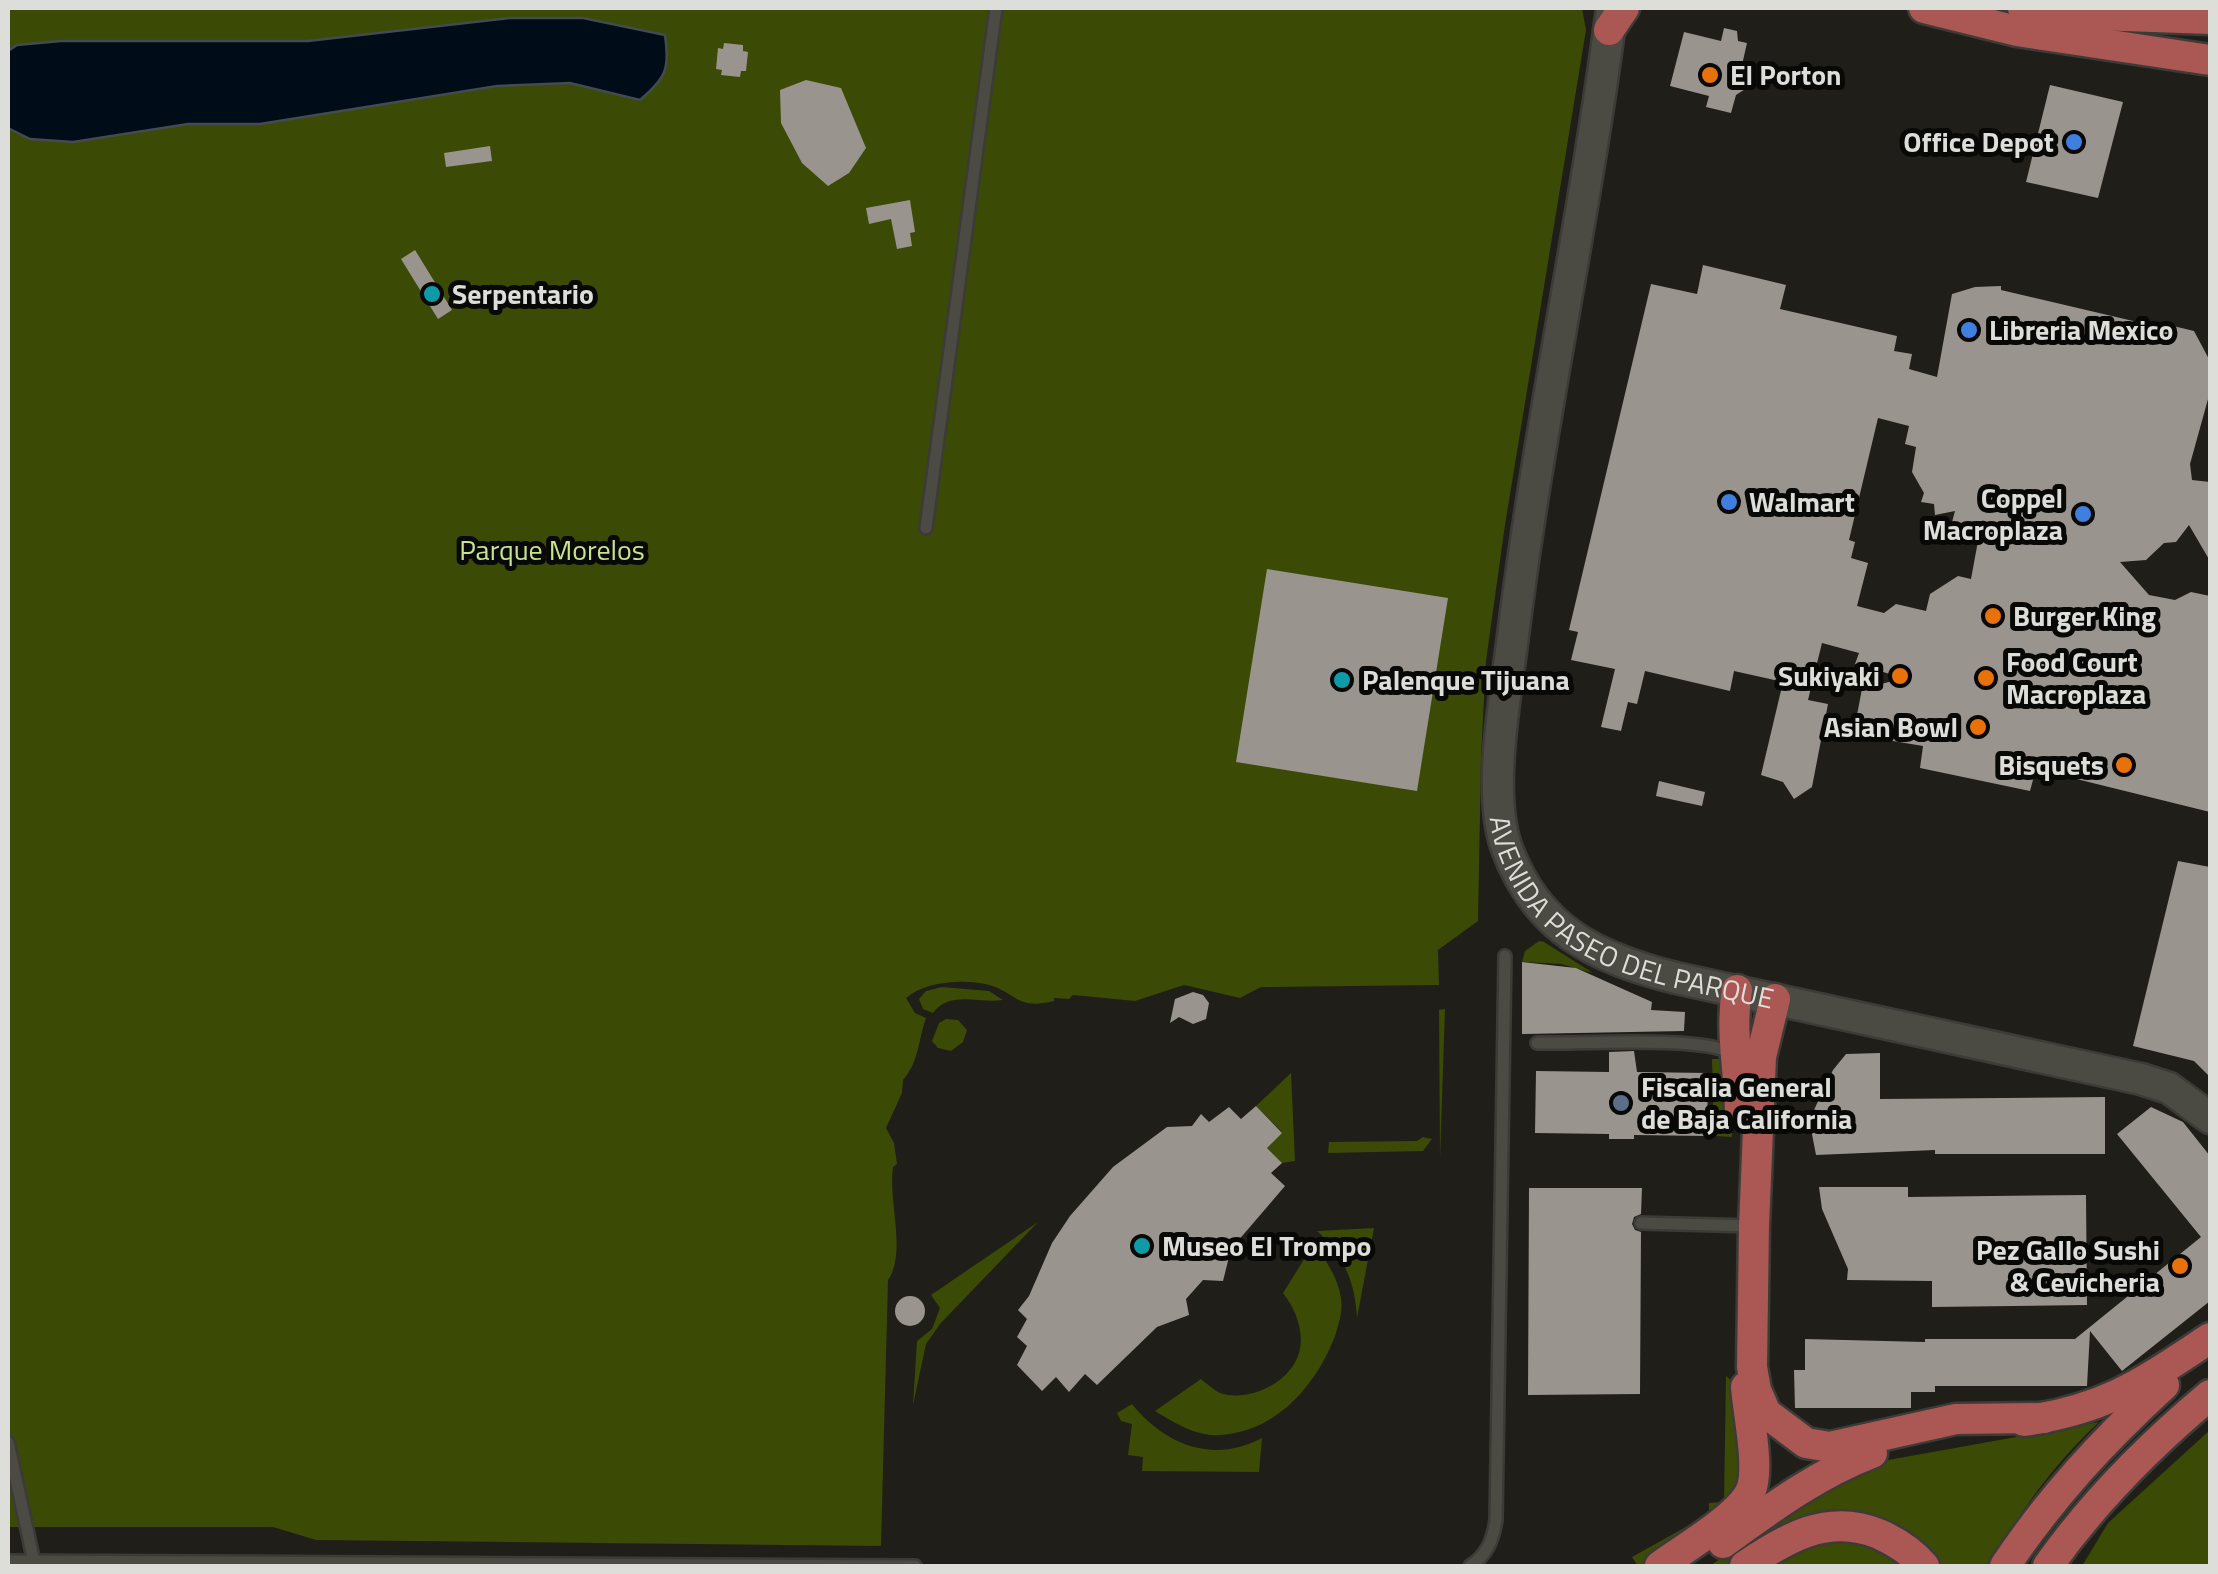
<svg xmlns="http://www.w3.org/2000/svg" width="2218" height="1574" viewBox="0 0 2218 1574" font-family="'Titillium Web',sans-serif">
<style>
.green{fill:#3b4a05}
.water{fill:#000c18;stroke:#424b52;stroke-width:2.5}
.building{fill:#99948e;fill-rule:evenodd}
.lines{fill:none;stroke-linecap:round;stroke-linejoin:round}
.service-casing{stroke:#3c3b37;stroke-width:16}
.secondary-casing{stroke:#3c3b37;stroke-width:35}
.primary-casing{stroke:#3c3b37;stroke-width:35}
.service{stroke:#4b4a43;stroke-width:11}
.secondary{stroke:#4b4a43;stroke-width:30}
.primary{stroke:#ab5753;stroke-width:30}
.food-dot{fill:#e8710a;stroke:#080806;stroke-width:4}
.shop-dot{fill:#3f7fe0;stroke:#080806;stroke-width:4}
.culture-dot{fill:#0f9aa8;stroke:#080806;stroke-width:4}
.service-dot{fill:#5c6f8a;stroke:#080806;stroke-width:4}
.labels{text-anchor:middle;stroke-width:10;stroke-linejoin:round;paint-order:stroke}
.poi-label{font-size:28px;font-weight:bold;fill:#ddddd9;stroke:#080806;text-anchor:start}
.park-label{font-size:28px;fill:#c8e488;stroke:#080806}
.street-label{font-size:28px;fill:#ddddd9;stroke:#080806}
</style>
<rect width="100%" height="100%" fill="#1f1e18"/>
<g class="green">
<path d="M8,8H1582L1586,30L1505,525L1486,661L1481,758L1478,921L1438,950L1439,985L1261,987L1240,998L1184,985L1135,1001L1073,995L1069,999L1054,998V1001C1014,1011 1017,991 985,984C960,979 925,982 906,998L915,1013L926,1018C918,1041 919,1062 903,1080L902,1093L886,1128L894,1143L897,1164L893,1167C888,1203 907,1252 888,1280L881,1546L316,1540L273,1527H8Z"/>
<path d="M1539,941L1544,942L1593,973L1561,964L1522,962L1525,951Z"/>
<path d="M942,987L989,991L1003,1000C980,1004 950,990 933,1013L923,1009L919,999L926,991Z"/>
<path d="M1445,1009L1440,1159L1439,1010Z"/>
<path d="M946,1019L958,1020L967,1030L963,1042L951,1051L938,1048L932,1041L939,1023Z"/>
<path d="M1712,1059H1724L1732,1067V1137L1714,1136Z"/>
<path d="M1291,1073L1295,1161L1282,1163L1267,1148L1282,1132L1256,1106Z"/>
<path d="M1423,1137L1432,1139L1423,1151L1328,1153L1329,1142L1417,1141Z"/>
<path d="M1038,1222L940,1324L926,1344L913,1405L917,1341L932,1329L940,1308L931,1295Z"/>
<path d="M1374,1228L1357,1318C1355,1282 1344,1255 1317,1231Z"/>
<path d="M1313,1245C1326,1259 1338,1278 1341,1298C1343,1312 1339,1323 1335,1336C1316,1386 1276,1432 1219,1435C1197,1437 1173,1422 1155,1411L1201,1379C1207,1384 1214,1390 1220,1393C1249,1403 1291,1382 1299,1353C1305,1332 1295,1308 1283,1293Z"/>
<path d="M1726,1376L1732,1381C1731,1413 1743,1444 1743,1476C1744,1501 1667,1550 1646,1566H1638L1632,1557L1709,1514V1503L1724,1502Z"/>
<path d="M1132,1404C1165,1445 1213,1464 1262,1438L1259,1472L1142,1471L1143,1457L1128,1455L1132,1424L1121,1421L1117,1413Z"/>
<path d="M2099,1422C2056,1462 2016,1515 1990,1566H1941L1907,1534L1880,1520L1732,1566H1710L1780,1515L1877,1462Z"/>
<path d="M2210,1430V1566H2082L2108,1523Z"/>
<path d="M1830,1528L1917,1566H1749Z"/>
</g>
<path class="water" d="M511,18H583L665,35C670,69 666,78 640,100L570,83L497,86L260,124H188L73,142L30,139L8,128V51L17,45L61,41H308Z"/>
<g class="building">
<path d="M1724,28L1737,31L1738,41L1747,43L1742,65L1753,84L1736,95L1731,113L1706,107L1709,96L1670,86L1684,32L1721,41Z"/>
<path d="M724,43L743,45V51L748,52L746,71H741L740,77L721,75L722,70L716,69L718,48L723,49Z"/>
<path d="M806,80L841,88L866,148L849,173L828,186L802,163L781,123L780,90Z"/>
<path d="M2050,85L2123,102L2098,198L2026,182Z"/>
<path d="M490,146L492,161L446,167L444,153Z"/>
<path d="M910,200L915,232L910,233L912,246L897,249L891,219L869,224L866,208Z"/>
<path d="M415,250L452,310L438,319L401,259Z"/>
<path d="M1703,265L1786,285L1780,309L1897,336L1894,351L1912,354L1909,369L1937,377L1952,294L1975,287L2001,286V290L2163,328L2165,324L2194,331L2210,361V392L2190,464L2192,480L2210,482V561L2189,525L2176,542L2164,543L2146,560L2120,562L2149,595L2175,600L2191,592L2210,596V812L2036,769L2030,791L1920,768L1923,746L1869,737L1856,720L1862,689L1904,678L1855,664L1859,653L1822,643L1808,700L1828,704L1812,787L1794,799L1783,782L1761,775L1783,682L1734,671L1730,691L1645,671L1637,704L1628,702L1621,731L1601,727L1615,669L1571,660L1578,632L1569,630L1651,284L1697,294ZM1878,418L1909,426L1905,444L1916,447L1912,472L1924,493L1921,502L1934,504L1935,515L1955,511L1949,533L1978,541L1971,579L1958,576L1930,594L1926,611L1896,604L1884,613L1857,606L1868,563L1851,558L1855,542L1849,540Z"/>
<path d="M1267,569L1448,598L1417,791L1236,762Z"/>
<path d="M1659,781L1705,792L1702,806L1656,796Z"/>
<path d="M2178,861L2210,867V1077L2194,1061L2133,1046Z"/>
<path d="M1522,962L1576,968L1652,1002L1651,1010L1685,1012L1684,1031L1522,1034Z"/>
<path d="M1193,992L1203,995L1209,1003L1206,1019L1193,1024L1179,1017L1170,1023L1175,999Z"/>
<path d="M1634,1051L1637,1072L1708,1073L1707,1136L1634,1135V1139H1609V1134L1535,1133L1536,1071L1609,1072V1052Z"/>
<path d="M1880,1053V1099L2105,1097V1154H1935V1150L1816,1155L1811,1129L1813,1112L1833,1070L1846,1054Z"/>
<path d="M1256,1106L1282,1133L1267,1148L1282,1163L1271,1173L1285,1186L1231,1249L1223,1281L1203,1280L1186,1299L1189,1315L1157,1327L1097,1385L1085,1374L1069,1392L1056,1377L1042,1391L1017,1365L1027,1346L1017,1337L1027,1319L1018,1310L1029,1296L1052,1243L1070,1216L1113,1167L1167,1127L1192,1126L1201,1114L1209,1122L1229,1107L1241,1119Z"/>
<path d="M2151,1107L2183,1122L2210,1156V1301L2122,1371L2090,1331L2087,1386H1935V1392H1911V1408H1795L1794,1370H1805V1339L1925,1342V1339H2075L2201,1237L2117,1134Z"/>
<path d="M1819,1187H1908V1197L2086,1195L2087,1305L1932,1307V1281L1847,1280L1848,1269L1822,1209Z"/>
<path d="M1529,1188H1642L1641,1214L1634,1217L1632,1224L1635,1230L1641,1232L1640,1394L1528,1395Z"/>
<circle cx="910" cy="1311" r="15"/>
</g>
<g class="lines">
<g class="service-casing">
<g id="service">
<path d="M926,528L996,8"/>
<path d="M1537,1043C1577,1044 1701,1036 1731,1053"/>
<path d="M1641,1223L1752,1226"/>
<path d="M8,1442L34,1562"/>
<path d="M8,1561L915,1566"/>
<path d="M1470,1566C1487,1555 1493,1540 1496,1520L1505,956"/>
</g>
</g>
<g class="secondary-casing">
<g id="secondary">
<path id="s1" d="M1612,8C1585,218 1539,425 1513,636C1506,694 1487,790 1506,846C1536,930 1596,958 1676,978L2141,1079L2169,1088L2210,1118"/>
</g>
</g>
<g class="primary-casing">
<g id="primary">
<path d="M1924,8L2017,31L2210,60"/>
<path d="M2023,8L2097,15L2210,19"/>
<path d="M1609,30L1624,8"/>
<path d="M1737,990C1730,1030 1739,1071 1740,1111"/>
<path d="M1775,999L1761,1057L1754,1226L1752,1367L1756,1390L1766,1413L1806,1443L1830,1447L1956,1419L2044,1418"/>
<path d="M2024,1421C2107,1409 2142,1383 2210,1338"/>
<path d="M1723,1543C1770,1509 1817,1474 1872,1453"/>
<path d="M1660,1566C1683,1549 1740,1516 1751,1490C1760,1468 1748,1413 1746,1387"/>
<path d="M1745,1566C1786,1538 1828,1513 1879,1534C1897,1542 1911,1551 1924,1566"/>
<path d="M2005,1566C2052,1496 2102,1442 2164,1385"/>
<path d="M2048,1566C2094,1501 2149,1446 2210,1395"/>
</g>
</g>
<use href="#service" class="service"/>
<use href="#secondary" class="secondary"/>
<use href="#primary" class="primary"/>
</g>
<g class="food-dot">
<circle cx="1710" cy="75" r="10"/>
<circle cx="1993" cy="616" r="10"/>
<circle cx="1900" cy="676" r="10"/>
<circle cx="1986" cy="678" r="10"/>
<circle cx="1978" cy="727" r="10"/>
<circle cx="2124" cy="765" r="10"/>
<circle cx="2180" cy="1266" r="10"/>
</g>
<g class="shop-dot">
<circle cx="2074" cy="142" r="10"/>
<circle cx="1969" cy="330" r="10"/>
<circle cx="1729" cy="502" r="10"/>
<circle cx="2083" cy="514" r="10"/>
</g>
<g class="culture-dot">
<circle cx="432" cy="294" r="10"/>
<circle cx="1342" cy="680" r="10"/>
<circle cx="1142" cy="1246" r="10"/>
</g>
<circle class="service-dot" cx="1621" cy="1103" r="10"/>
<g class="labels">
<g class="poi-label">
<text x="1730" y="85">El Porton</text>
<text x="2054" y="152" text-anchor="end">Office Depot</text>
<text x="452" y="304">Serpentario</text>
<text x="1989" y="340">Libreria Mexico</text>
<text x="2063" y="508" text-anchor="end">Coppel<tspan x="2063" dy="32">Macroplaza</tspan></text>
<text x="1749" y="512">Walmart</text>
<text x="2013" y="626">Burger King</text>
<text x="2006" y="672">Food Court<tspan x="2006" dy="32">Macroplaza</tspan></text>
<text x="1880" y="686" text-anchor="end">Sukiyaki</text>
<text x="1362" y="690">Palenque Tijuana</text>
<text x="1958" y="737" text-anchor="end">Asian Bowl</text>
<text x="2104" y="775" text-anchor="end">Bisquets</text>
<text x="1641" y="1097">Fiscalia General<tspan x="1641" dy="32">de Baja California</tspan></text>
<text x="1162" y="1256">Museo El Trompo</text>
<text x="2160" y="1260" text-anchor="end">Pez Gallo Sushi<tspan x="2160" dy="32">&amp; Cevicheria</tspan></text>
</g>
<g class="park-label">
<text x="552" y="560">Parque Morelos</text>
</g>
<g class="street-label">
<text dy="10" stroke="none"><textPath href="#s1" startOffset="995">AVENIDA PASEO DEL PARQUE</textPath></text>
</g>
</g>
<rect width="2218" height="1574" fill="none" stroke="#ddddd9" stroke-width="20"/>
</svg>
